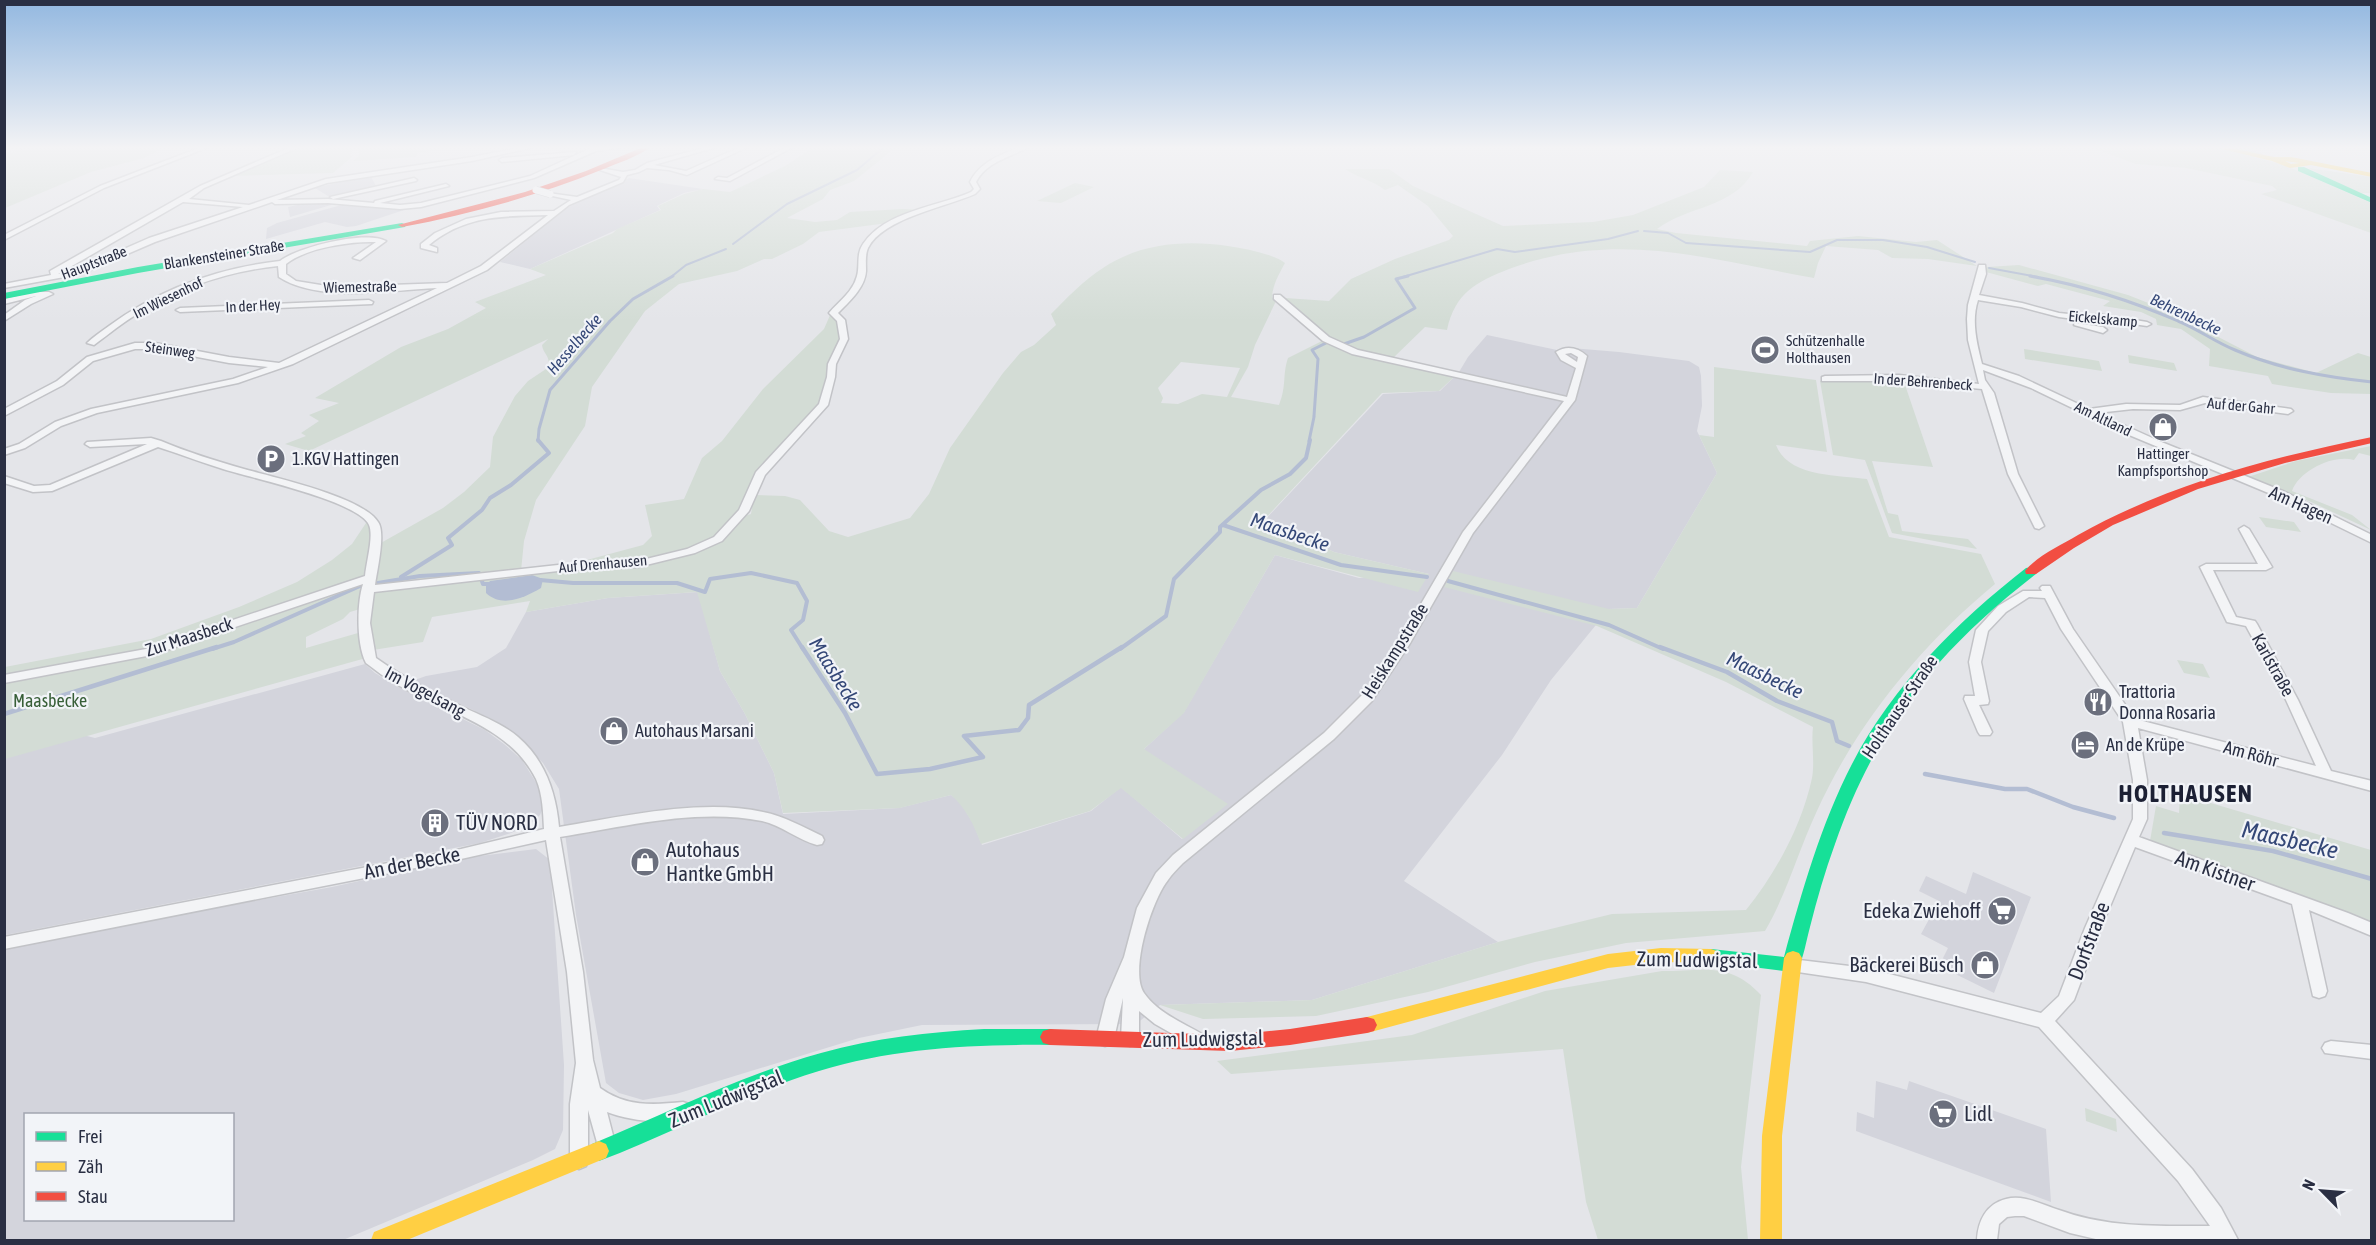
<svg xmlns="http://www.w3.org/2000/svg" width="2376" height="1245" viewBox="0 0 2376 1245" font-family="'Asap Condensed',sans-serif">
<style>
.built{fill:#d3d4dc;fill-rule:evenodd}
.green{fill:#d3dcd5;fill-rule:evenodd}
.water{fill:#b3bdd3}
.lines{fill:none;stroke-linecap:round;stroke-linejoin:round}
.stream-far3{stroke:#b3bdd3;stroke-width:2}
.stream-far2{stroke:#b3bdd3;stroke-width:3}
.stream-far1{stroke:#b3bdd3;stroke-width:4}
.stream{stroke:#b3bdd3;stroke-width:4.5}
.street-casing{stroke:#c2c3c7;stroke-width:3}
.street{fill:#f3f4f6;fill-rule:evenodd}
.fast{fill:#16e098;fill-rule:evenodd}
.slow{fill:#ffcf43;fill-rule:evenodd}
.jam{fill:#f24e42;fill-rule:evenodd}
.rail{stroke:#cdced1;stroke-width:2;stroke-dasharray:1.5 4;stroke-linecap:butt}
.street-bridge-casing{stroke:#c2c3c7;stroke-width:8;stroke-linecap:butt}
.street-bridge{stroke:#f3f4f6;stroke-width:7}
.labels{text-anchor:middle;stroke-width:4.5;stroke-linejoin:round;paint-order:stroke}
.far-street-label{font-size:15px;fill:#2a2f43;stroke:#f2f4f8}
.far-poi-label{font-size:15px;fill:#2a2f43;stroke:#f2f4f8;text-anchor:start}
.far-water-label{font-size:16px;font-style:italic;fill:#344777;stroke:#f2f4f8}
.poi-label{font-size:18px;fill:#2a2f43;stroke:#f2f4f8;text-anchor:start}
.street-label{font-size:18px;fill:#2a2f43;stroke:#f2f4f8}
.park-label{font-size:18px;fill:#385f38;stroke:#f2f4f8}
.water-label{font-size:20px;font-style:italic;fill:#344777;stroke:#f2f4f8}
.near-poi-label{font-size:21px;fill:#2a2f43;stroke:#f2f4f8;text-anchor:start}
.near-street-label{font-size:21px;fill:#2a2f43;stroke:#f2f4f8}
.district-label{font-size:24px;font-weight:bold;letter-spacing:1.5px;fill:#1c2034;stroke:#f2f4f8}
.near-water-label{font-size:24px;font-style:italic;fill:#344777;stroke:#f2f4f8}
</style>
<rect width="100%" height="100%" fill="#e4e5e9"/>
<g class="built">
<path d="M370,175L376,186L328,196L315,188Z"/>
<path d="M629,178L703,189L684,193L665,202L657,206L660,210L530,269L500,262L567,208Z"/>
<path d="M311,202L338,203L290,217L288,207Z"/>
<path d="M345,204L407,209L356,226L347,227L325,222L266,239L267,228L277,223Z"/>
<path d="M1487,335L1557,350L1571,348L1619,352L1689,361L1699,367L1701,376L1702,406L1697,431L1717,473L1637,608L1609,609L1551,680L1502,755L1404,881L1498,942L1312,1000L1160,1005L1136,1024L922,1025L859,1038L676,1094L643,1100L619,1093L606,1083L576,915L559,789L543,763L513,733L496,721L412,681L426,676L477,667L506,648L526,612L608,598L698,592L720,671L745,714L774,773L783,814L899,808L951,795L960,802L973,823L982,845L1091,811L1121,787L1182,839L1225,804L1142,751L1184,712L1275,555L1359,578L1429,574L1334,552L1287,530L1262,523L1383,394L1440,391L1459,372L1468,357Z"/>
<path d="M365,664L375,673L398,687L485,730L504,744L522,760L537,784L545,803L540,815L529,825L511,833L480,843L5,935V751L83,735L95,738Z"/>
<path d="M536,849L550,860L564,1065L563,1130L555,1149L533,1160L343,1240H5L4,950L182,914L332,887L464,858ZM26,1114H232V1220H26Z"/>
<path d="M1973,872L2031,897L1994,993L1939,966L1948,948L1921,934L1939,901L1919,891L1926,876L1966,894Z"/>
<path d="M1876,1081L1907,1090L1909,1081L2046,1129L2051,1202L1856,1131L1857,1112L1874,1118Z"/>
</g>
<g class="green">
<path d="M41,147H165L144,158L91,172L5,208V153Z"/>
<path d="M298,147H354L350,155L353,156L333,173L229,176Z"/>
<path d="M359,147H455L418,153L416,157L353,161L359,156Z"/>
<path d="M814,147H906L894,149L854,181L830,190L823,199L787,218L815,222L837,220L850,212L903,209L922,210L888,223L819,232L803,244L772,259H764L737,271L679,284L645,311L592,387L585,426L536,500L524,541L521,571L557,568L643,545L652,536L645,505L684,499L702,458L722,441L763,389L824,329L831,313C832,316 835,318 836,320C847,334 834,346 830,359C825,375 828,390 819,404C795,442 749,464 742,512L744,516L751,514L754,495L785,496L800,500L829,531L848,537L910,518L929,494L950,448L1003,373L1021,352L1034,345L1056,325L1051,314C1067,298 1084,280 1103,268C1140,243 1185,240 1228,246C1242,248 1274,254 1285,263C1279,274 1273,284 1272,297L1276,301L1255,345L1248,367L1231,397L1279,405C1287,385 1282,376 1288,358L1324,340L1284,300L1285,298L1329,301L1351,279L1395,259L1449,240L1453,236L1428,206L1398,185L1385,190C1370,179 1358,178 1345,169H1389L1413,186L1503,226L1593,222L1633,215L1704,187L1720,170L1753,172C1733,208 1687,206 1657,229L1676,233L1807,246L1810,241L1858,236L1916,242L1937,240L1977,266L1928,259L1892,258L1878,250L1826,246L1818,263L1814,278C1708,259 1615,229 1509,269C1476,282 1455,293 1447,330L1425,327L1390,361L1455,376L1439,391L1382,393L1262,522L1287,530L1334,552L1429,574L1418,592L1275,555L1184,713L1144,749L1228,804L1183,839L1121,788L1090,811L981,844C974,825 966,808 951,795L900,808L783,813L774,773L745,714L720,671L697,592L608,598L526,612L530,601L432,617L423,642L373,650L360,609L350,612L343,619L306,637V648L358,633L366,658L5,759V667L151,639L239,607L297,582L332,560L352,544L372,514L379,521V544L443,508L464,492L490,467L493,437L515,396L528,381L549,367C550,355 543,354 542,345L548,339L309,451L285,444L306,436L301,433L319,421L309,415L339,403L315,398L401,347L448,329L486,308L475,302L546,275L530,269L613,233L617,229L661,210L658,206L684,194L703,189L730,192L785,166ZM1181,362L1240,368L1227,397L1202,394L1178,404L1161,403L1163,398L1158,388Z"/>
<path d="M2090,147H2248L2264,155L2253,157L2284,165L2371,203V233L2261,194L2277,190L2272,186L2186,168L2136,164Z"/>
<path d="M2308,168L2371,177V193H2358Z"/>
<path d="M1075,183L1094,187L1061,203L1037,201Z"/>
<path d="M2019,265L2128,295L2166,310L2257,357L2316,373L2358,353L2371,357V394L2331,393L2272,384L2268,376L2209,366L2210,349L2181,329L2157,325L2156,319L2141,312L2103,306L2110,301L2046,284L2038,286L1986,272L1987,267Z"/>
<path d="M2024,349L2099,361L2102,371L2025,359Z"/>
<path d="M2128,355L2174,363L2177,371L2129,363Z"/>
<path d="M1714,367L1816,380L1827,452L1776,445C1788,477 1838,475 1867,479L1889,537L1981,554L1995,584C1921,645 1856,724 1816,813C1798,852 1787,893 1765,931L1626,943L1535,962L1428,992L1316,1016L1203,1019L1160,1005L1312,1000L1498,942L1612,914L1746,910C1776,873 1802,825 1812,778C1815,762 1811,743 1813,727L1726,682L1597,626L1444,587L1453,571L1609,609L1637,608L1717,473L1699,435L1714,437Z"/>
<path d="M1903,379L1933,467L1872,461L1888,513L1898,515L1902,531L1968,539L1977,549L1892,533L1865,460L1833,455L1820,381Z"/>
<path d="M2371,446V456L2359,453L2354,460C2333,454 2299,471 2292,491L2352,515L2371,530L2311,502L2248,477L2296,461Z"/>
<path d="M2259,517L2294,522L2301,532L2266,527Z"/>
<path d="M2177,660L2203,664L2210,678L2184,673Z"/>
<path d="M2180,794L2371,850V927L2150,841L2156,806L2179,813Z"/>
<path d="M1662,971C1704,971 1730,961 1761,995L1741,1167L1748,1240H1598L1586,1202L1563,1049L1231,1074L1217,1061L1412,1035L1545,991Z"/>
<path d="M2085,1108L2116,1119L2117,1132L2086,1121Z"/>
</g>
<path class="water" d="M532,575L543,579L541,588C524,598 502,608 486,593V586L490,581Z"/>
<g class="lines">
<g class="stream-far3">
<path d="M1644,231L1668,233L1686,243L1810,252L1837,240H1883L1927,247L1975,262"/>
<path d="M733,244L787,204L857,170L884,147"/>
<path d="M1989,268L2038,277"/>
<path d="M671,277L686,265L726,249"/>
<path d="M1403,277L1497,249L1515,252L1608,239L1638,231"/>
</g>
<g class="stream-far2">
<path d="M2030,276C2081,285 2130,300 2178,321C2198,329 2215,342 2235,350C2279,369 2325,377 2372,382"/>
<path d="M1344,344L1364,337L1415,308L1396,279L1408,276"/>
<path d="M1314,416L1318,359L1312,350L1326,343"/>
<path d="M538,441L539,429L550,390L610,321L633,299L673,276"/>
<path d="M1309,441L1314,417"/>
</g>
<g class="stream-far1">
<path d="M1223,525L1341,565L1427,577"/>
<path d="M401,577L452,545L448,538L482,510L490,498L511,485L549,453L538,440"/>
<path d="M540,580L573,583H677L705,592L710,579L751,573L797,583L807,601L803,620L791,630L803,649"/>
<path d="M1448,581L1609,625L1663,649"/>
<path d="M212,649L234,642L360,586L420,576L479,573L483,584H490"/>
<path d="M1120,649L1166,616L1174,579L1220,532V527L1261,490L1290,474L1306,458L1310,440"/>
</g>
<g class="stream">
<path d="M802,647L845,713L877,774L930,769L983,757L964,736L1019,730L1028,718L1029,705L1122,647"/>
<path d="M1660,647L1727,672L1777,701L1832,722L1837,741L1849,746"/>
<path d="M4,714L217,647"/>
<path d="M1925,774L2005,789H2027L2073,807L2114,818"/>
<path d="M2164,833L2273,851L2372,879"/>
</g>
<g class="street-casing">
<g id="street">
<path d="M201,147H209L104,188L4,240V235L100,186Z"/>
<path d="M291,147H299L204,188L189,199L249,205L326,179L472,157L523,147H535L472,161L327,183L277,200L328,199L374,203L375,201L446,184L449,186L380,203L400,205L421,203L530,176L591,148L623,147L596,151L534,178L421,207L400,209L328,203L275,204L272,202L155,242L81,274L4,288V284L51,275L50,271L200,186ZM183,202L243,207L149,238L76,270L58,274Z"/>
<path d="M707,147H717L654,165L686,171L740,147H748L687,175L669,170L647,168L639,172L627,175L623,182L569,205L487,270L293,364L238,383L97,413L61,426L25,448L4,455V449L19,444L55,422L91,409L233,379L268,367L229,363L155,349H135L93,361L63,385L4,416V409L57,381L87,357L135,343H155L229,357L279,363L437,288C391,290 319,303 279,277L278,266C230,271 181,287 139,313C123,322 109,334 94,345L87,343C93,337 101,332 109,326C159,289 218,268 280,261C298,247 365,230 386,241L360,260L353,258L376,242C350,241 306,248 286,264V274L296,281L333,287L447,283L481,266L548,215C503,216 465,215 429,245L437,248V252L421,248V244L435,233L466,219L501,212L554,211L571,200L548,195V193L577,197L619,180L621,177L600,170V168L623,172L635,170L647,163Z"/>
<path d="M786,147H793L730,181L715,179L718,177L727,178Z"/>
<path d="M1020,147H1028C1010,158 987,161 976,182L980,189L975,194C946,207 883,218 868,248C865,255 866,263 866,271C865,288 849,302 838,313L845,320L848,339L836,364L835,377L828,405L765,475L749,511L722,541L695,553L638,567L558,571L374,592L370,623L376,658C404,678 434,693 465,708C482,716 503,724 518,737C545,760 556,793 559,827C621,817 701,798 763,812C784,816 803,827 822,836L824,840L822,844L817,845C798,840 781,825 762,821C696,808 625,827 560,837L583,972L593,1060L600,1088C626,1107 653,1105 683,1102L689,1104L692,1110L689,1116C664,1125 631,1121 607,1112L616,1147L614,1153L607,1155L600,1153L588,1110V1160L586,1166L579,1169L572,1166L570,1160V1104L576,1063L567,972L546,840L461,859L4,949V937L461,849L544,829C543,813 543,795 536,779C509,725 444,712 396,684C385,678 376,670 366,663C356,644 357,602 363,584L152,655L4,683V675L146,649L365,576C366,563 374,536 369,525C360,503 261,480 237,473C210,466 184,455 158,447L52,491L33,492L4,483V476L34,486L50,485L147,444L90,447L85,444L87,442L151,438L161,441C187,452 216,461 244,469C273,477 363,497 378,522C386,533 377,570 375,585L558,565L638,561L687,549L714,537L739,510L756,472L819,404L827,377L828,364L840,339L837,321L829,313C839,301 853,292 857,276C860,266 856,254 863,244C885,211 937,207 971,192L974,189L970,182C980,162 1000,155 1020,147Z"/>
<path d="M576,152L574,155L502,162L499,160L502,158Z"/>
<path d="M414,178L417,180L416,181L333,199L330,197Z"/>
<path d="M1979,265H1985L1986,274L1979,295L2022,303L2059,313L2088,316L2098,314L2147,322L2151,324L2147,326L2098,319L2089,321L2059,317L2021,307L1978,300C1971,321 1977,344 1982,364L2019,376L2089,409L2126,404L2180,405L2203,397L2291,409L2293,411L2288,414L2205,403L2180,410L2133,409L2097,413L2159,441L2285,492L2372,535V543L2278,497L2122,432L2031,388L1983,370L1985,380L1994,393L2018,474L2044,526L2039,529L2035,528L2008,474L1982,389L1899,381H1822V377L1825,376L1899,375L1979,384L1968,340L1967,319L1968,305Z"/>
<path d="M35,292H49L53,294L31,304L4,321V315L25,300L36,296L4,304V299Z"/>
<path d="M1274,295H1280L1329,337L1358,350L1567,397L1576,368L1561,360L1556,352C1567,345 1578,348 1587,356L1575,400L1473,533L1409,645L1372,701L1334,739L1183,863C1178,868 1172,874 1168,880C1152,900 1129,971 1144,993C1158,1013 1183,1023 1204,1035L1207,1040L1204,1045L1198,1047L1192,1045L1155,1024L1139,1011V1039L1136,1044L1130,1046L1124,1044L1121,1039L1123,998L1114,1039L1111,1044L1105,1046L1099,1044L1096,1039L1106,999L1124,957L1137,908L1156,873L1173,855L1324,733L1362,695L1397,645L1463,532L1564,401L1352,354L1323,341L1274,299ZM1571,353L1578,357L1577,362L1565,354Z"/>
<path d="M369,300L373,302L372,304L180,312L176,310L180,308Z"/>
<path d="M2075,323L2103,327L2107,330L2103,333L2074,325Z"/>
<path d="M2244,526L2249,529L2272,567L2266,570H2213L2236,617L2255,621L2257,624L2298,700L2331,771L2372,781V791L2138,728L2147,780V819L2139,837L2348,913L2372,923V936L2309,910L2327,991L2325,996L2319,998L2313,996L2292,904L2135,847L2101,928L2074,1000L2055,1021L2192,1169L2221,1208L2238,1240H2100L2070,1233L2024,1216H2015L2007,1217L1999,1224L1997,1240H1977C1978,1221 1986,1204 2006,1199C2024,1194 2042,1205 2059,1210C2108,1228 2158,1226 2210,1226L2178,1181L2039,1027L1866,982L1791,971L1785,970L1783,965L1785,960L1791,959L1866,968L2041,1013L2059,996L2085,928L2133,819V780L2123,722L2061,629L2045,598L2029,597L2006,612L1988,631L1981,662L1989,701L1988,704L1979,705L1992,732L1990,735H1980L1978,732L1964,699L1965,696H1975L1969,662L1976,630L1998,606L2023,591H2042L2040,588L2042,586H2050L2073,629L2135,719L2316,766L2286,700L2246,626L2227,622L2200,567L2206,564H2258L2239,529Z"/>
<path d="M2331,1041L2372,1045V1059L2325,1053L2322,1048L2325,1043Z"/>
</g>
</g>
<use href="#street" class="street"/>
<g class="fast">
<path d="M2298,167H2304L2372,198V203L2298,171Z"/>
<path d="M402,223L406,225L405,227L138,273L4,299V293L138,267Z"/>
<path d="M2031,567L2037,571L2036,574C1938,650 1876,726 1835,844C1825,871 1817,899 1810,927C1806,941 1804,958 1797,970L1791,972L1705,961L1702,956L1705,951L1711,949L1784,957C1802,891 1821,824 1852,764C1893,685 1957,622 2026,568Z"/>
<path d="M984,1029H1050L1057,1031L1060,1037L1057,1043L1050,1045C973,1044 894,1048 819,1071C743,1094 673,1133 599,1161L592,1158L589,1151L592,1144C667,1113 742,1075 821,1053C875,1038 929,1032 984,1029Z"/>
</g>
<g class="slow">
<path d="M2214,147H2226L2274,157H2291L2372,173V177L2311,165L2290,168L2272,161ZM2285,161L2300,163L2291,164Z"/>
<path d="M1661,948L1711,949L1717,951L1720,956L1717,961L1711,963L1661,962L1608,968L1367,1033L1360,1031L1357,1025L1360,1019L1367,1017L1608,954Z"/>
<path d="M1793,951L1799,953L1802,958L1782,1136V1240H1760L1762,1136L1784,958L1787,953Z"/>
<path d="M599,1141L606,1144L609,1151L606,1158L407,1240H371L374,1232Z"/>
</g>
<g class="jam">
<path d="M643,147H651C637,157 618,163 601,170C537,196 470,214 402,227L398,225L525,192L586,171Z"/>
<path d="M2372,437V443L2285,463L2198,489L2113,525L2074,548L2036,574H2026L2025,571C2037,556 2061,545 2078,535C2169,484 2269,458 2372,437Z"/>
<path d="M1367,1017L1374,1019L1377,1025L1374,1031L1367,1033L1290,1045L1230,1051L1050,1045L1043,1043L1040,1037L1043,1031L1050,1029L1230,1035L1290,1029Z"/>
</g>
<path class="rail" d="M4,152L35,147"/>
<g class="street-bridge-casing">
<path id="street-bridge" d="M536,190L550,194"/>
</g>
<use href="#street-bridge" class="street-bridge"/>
</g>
<linearGradient id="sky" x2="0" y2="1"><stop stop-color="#93b8e0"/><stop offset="0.46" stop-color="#f3f3f5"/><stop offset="1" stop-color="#f3f3f5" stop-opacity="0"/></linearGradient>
<rect width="2376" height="321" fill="url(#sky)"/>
<defs>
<g id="stadium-disc" transform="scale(1.5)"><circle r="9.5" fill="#6b6f7d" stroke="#f2f4f8"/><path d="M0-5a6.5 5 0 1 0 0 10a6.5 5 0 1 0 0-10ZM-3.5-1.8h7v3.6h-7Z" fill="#fff"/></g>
<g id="shop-disc" transform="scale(1.5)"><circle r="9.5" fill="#6b6f7d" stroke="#f2f4f8"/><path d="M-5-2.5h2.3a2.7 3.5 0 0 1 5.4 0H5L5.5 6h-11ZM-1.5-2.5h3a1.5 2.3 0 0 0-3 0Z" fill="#fff"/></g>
<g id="parking-disc" transform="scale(1.5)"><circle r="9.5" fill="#6b6f7d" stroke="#f2f4f8"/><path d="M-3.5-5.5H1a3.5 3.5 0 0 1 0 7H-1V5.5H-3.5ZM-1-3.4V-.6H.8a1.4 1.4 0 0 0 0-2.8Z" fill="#fff"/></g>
<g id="restaurant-disc" transform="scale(1.5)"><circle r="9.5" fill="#6b6f7d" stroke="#f2f4f8"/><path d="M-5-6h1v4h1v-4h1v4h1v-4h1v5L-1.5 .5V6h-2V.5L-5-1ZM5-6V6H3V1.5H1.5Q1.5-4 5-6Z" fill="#fff"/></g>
<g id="hotel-disc" transform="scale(1.5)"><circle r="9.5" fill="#6b6f7d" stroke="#f2f4f8"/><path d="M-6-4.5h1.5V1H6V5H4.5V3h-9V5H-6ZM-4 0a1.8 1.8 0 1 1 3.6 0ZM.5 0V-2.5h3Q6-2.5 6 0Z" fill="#fff"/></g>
<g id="building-disc" transform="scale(1.5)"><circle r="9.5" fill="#6b6f7d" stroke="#f2f4f8"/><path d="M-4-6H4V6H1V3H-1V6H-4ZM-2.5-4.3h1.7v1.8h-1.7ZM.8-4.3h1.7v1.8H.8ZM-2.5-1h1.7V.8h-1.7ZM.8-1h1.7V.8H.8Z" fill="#fff"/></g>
<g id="supermarket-disc" transform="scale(1.5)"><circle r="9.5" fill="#6b6f7d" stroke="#f2f4f8"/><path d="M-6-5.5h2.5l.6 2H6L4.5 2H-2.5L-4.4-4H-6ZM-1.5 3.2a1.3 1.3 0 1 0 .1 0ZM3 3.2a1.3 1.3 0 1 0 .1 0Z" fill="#fff"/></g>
</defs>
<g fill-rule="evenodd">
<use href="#stadium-disc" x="1765" y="350"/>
<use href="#shop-disc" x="2163" y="427"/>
<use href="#parking-disc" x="271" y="459"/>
<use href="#restaurant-disc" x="2098" y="702"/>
<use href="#shop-disc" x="614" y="731"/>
<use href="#hotel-disc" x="2085" y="745"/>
<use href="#building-disc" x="435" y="823"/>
<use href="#shop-disc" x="645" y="862"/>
<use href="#supermarket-disc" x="2002" y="911"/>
<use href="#shop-disc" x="1985" y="965"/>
<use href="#supermarket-disc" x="1943" y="1114"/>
</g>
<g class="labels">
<g class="far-street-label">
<text transform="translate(224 255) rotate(-9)" y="5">Blankensteiner Straße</text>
<text transform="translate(94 263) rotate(-21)" y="5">Hauptstraße</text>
<text transform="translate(360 287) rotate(-1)" y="5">Wiemestraße</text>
<text transform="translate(168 298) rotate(-26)" y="5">Im Wiesenhof</text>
<text transform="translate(253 306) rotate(-3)" y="5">In der Hey</text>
<text transform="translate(2103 319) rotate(5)" y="5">Eickelskamp</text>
<text transform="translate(170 350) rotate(8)" y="5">Steinweg</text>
<text transform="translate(1923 382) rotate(4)" y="5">In der Behrenbeck</text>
<text transform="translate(2241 406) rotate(5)" y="5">Auf der Gahr</text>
<text transform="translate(2103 419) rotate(26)" y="5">Am Altland</text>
<text transform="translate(603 564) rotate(-5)" y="5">Auf Drenhausen</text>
</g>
<g class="far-poi-label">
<text x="1786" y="346">Schützenhalle<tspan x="1786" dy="17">Holthausen</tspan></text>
<text x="2163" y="459" text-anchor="middle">Hattinger<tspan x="2163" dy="17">Kampfsportshop</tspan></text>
</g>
<g class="far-water-label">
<text transform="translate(2186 314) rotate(25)" y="6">Behrenbecke</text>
<text transform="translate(574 344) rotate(-49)" y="6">Hesselbecke</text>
</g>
<g class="poi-label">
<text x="292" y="465">1.KGV Hattingen</text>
<text x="2119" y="698">Trattoria<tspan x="2119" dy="21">Donna Rosaria</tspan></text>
<text x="635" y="737">Autohaus Marsani</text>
<text x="2106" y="751">An de Krüpe</text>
</g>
<g class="street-label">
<text transform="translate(2301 505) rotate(24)" y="6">Am Hagen</text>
<text transform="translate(189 637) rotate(-18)" y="6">Zur Maasbeck</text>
<text transform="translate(1395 651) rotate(-58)" y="6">Heiskampstraße</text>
<text transform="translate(2273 665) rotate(61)" y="6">Karlstraße</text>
<text transform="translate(425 692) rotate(28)" y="6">Im Vogelsang</text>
<text transform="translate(1900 707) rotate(-56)" y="6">Holthauser Straße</text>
<text transform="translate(2251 754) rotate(15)" y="6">Am Röhr</text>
</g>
<g class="park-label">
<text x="50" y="707">Maasbecke</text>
</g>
<g class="water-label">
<text transform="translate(1290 532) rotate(19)" y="7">Maasbecke</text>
<text transform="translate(836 674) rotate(58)" y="7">Maasbecke</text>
<text transform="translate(1765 675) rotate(26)" y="7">Maasbecke</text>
</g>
<g class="near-poi-label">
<text x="456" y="830">TÜV NORD</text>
<text x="666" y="857">Autohaus<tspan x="666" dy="24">Hantke GmbH</tspan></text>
<text x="1981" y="918" text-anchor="end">Edeka Zwiehoff</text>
<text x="1964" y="972" text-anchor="end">Bäckerei Büsch</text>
<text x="1964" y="1121">Lidl</text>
</g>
<g class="near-street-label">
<text transform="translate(412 863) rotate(-11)" y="7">An der Becke</text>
<text transform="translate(2215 871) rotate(20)" y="7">Am Kistner</text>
<text transform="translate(2089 941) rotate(-69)" y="7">Dorfstraße</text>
<text transform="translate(1697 960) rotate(1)" y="7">Zum Ludwigstal</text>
<text transform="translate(1203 1039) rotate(-1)" y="7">Zum Ludwigstal</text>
<text transform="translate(726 1099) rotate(-22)" y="7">Zum Ludwigstal</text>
</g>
<g class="district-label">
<text x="2186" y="802">HOLTHAUSEN</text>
</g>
<g class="near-water-label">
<text transform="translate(2290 840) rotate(13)" y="8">Maasbecke</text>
</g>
</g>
<rect width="2376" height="1245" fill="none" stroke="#2a2f43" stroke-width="12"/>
<rect x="24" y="1113" width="210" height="108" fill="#f2f4f8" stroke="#a2a5b0" stroke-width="1.5"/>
<rect x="36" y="1132" width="30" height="9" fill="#16e098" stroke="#a2a5b0" stroke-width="1.5"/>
<text x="78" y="1143" font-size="18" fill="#2a2f43">Frei</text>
<rect x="36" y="1162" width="30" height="9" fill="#ffcf43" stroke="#a2a5b0" stroke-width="1.5"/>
<text x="78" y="1173" font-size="18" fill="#2a2f43">Zäh</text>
<rect x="36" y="1192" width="30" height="9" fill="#f24e42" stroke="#a2a5b0" stroke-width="1.5"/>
<text x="78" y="1203" font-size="18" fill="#2a2f43">Stau</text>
<g transform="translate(2322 1191) rotate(295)" stroke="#f2f4f8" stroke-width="4.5" paint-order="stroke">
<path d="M0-4.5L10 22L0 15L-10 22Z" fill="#2a2f43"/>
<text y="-9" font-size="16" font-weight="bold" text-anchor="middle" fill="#2a2f43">N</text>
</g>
</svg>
